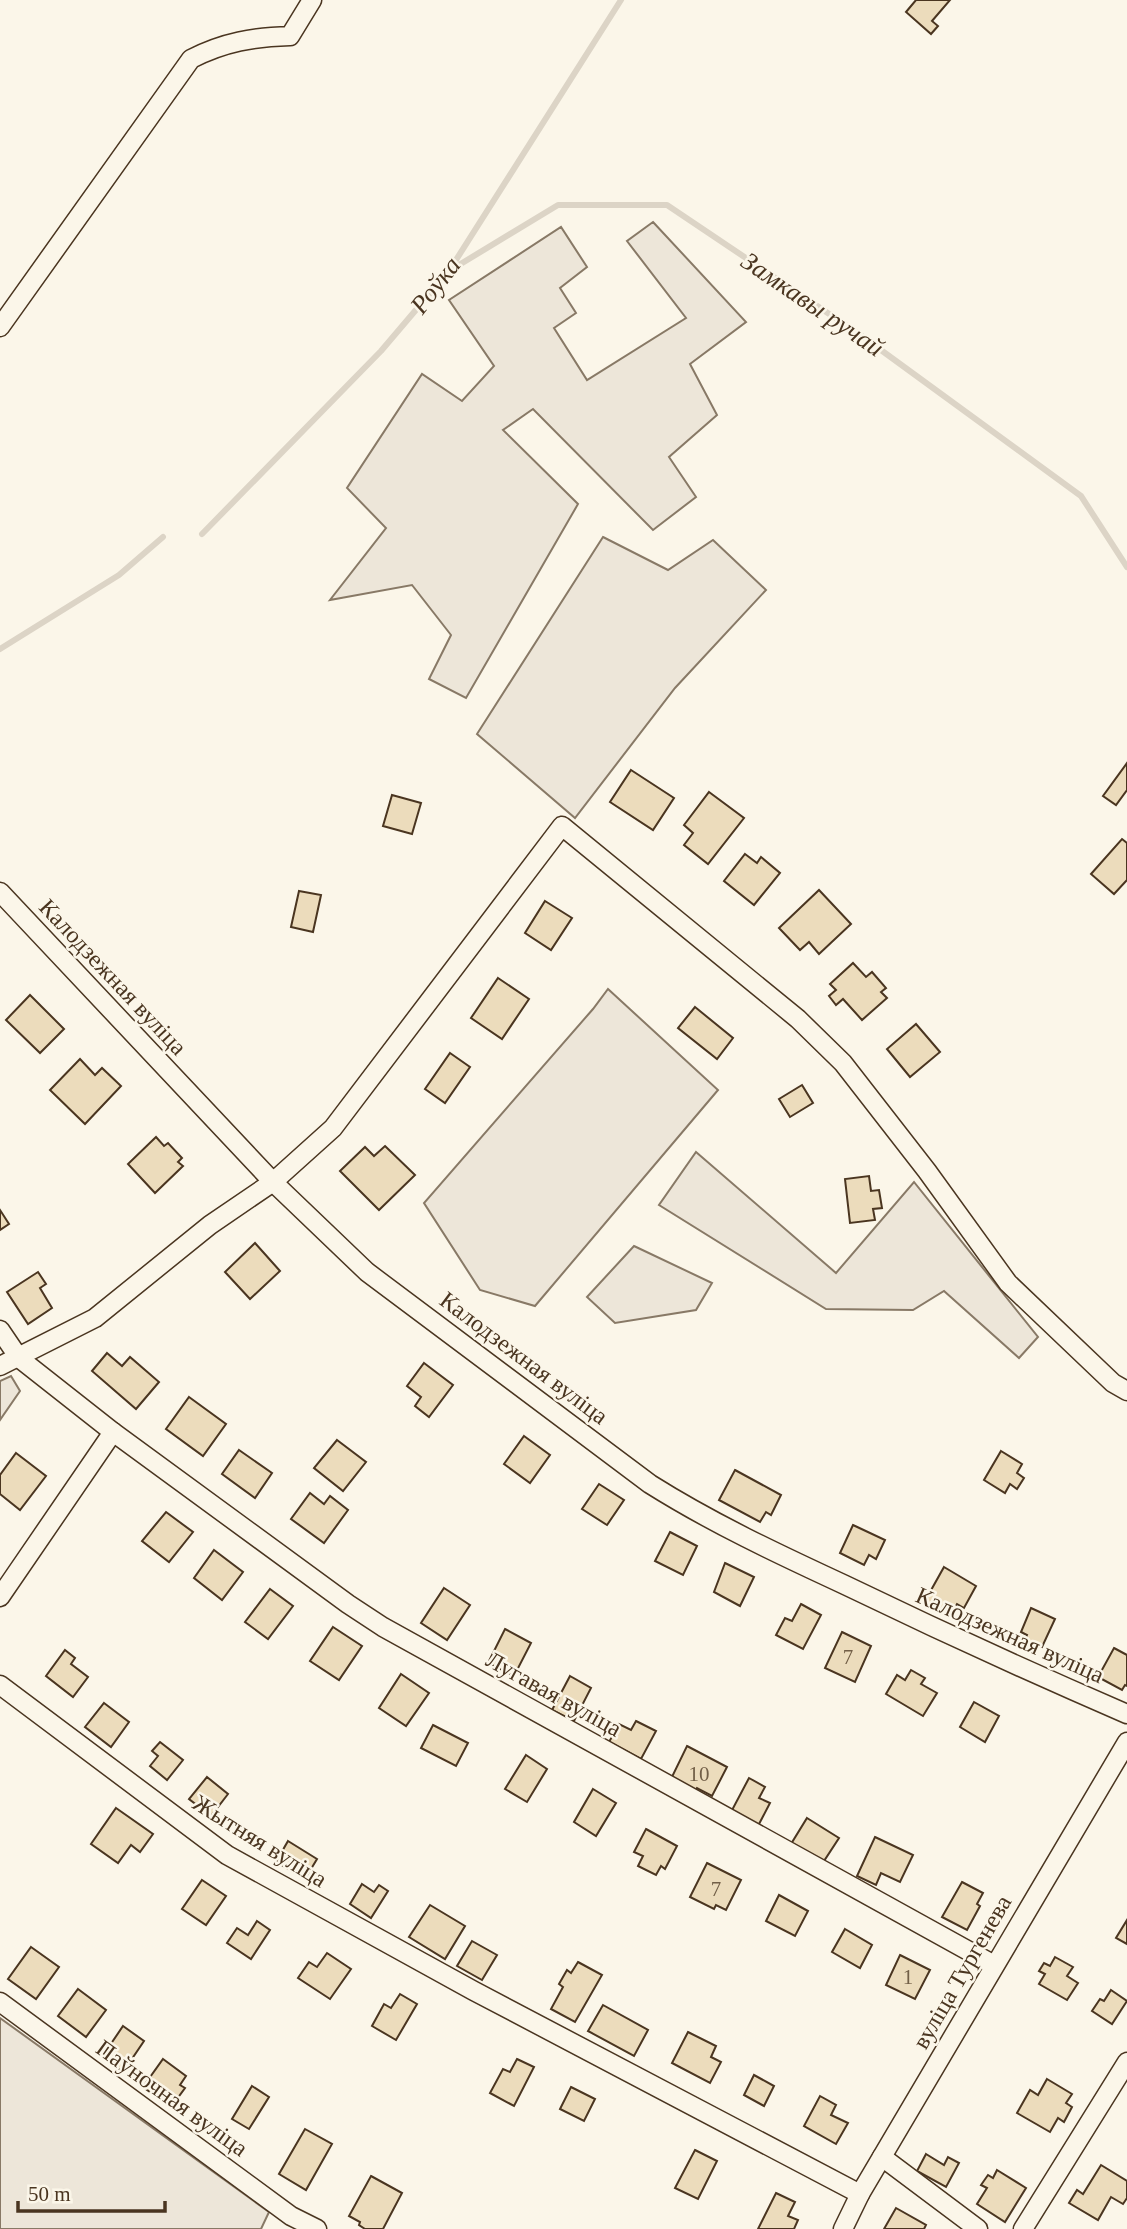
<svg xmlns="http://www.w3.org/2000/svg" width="1127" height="2229" viewBox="0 0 1127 2229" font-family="Georgia,serif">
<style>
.green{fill:#ede6d9;stroke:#887966;stroke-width:2}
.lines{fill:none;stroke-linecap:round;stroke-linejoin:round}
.stream{stroke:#dcd4c6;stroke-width:6}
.building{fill:#ecdcbc;stroke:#4a3520;stroke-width:2}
.minor-casing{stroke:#4a3520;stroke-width:21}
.minor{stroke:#fbf6e9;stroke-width:18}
.labels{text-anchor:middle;stroke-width:5;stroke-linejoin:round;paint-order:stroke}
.number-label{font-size:21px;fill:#725f47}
.street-label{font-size:24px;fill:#4a3520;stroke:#fbf6e9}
.water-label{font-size:26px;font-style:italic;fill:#4a3520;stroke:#fbf6e9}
</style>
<rect width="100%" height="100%" fill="#fbf6e9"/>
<g class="green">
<path d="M653,222L746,322L690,364L717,415L669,457L696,497L653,530L533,409L503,430L578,504L466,698L429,679L451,635L412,585L330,600L386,528L347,488L422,374L462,401L494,366L449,300L561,227L587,267L560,288L576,313L554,328L587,380L686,318L627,241Z"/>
<path d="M603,537L668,570L713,540L766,590L675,688L575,818L477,734Z"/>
<path d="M608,989L718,1090L535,1306L480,1290L424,1203L593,1009Z"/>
<path d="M696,1152L836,1273L914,1182L1038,1337L1019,1358L944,1291L913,1310L826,1309L659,1205Z"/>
<path d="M634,1246L712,1283L696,1310L615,1323L587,1297Z"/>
<path d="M11,1376L20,1391L0,1420V1381Z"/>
<path d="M0,2018L269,2212L261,2229H0Z"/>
</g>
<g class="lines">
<g class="stream">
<path d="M449,271L558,205H667L859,334L1081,496L1127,567"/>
<path d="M202,534L381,351L449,271L621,0"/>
<path d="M0,649L119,575L163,537"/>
</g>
</g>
<g class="building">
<path d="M916,0H950L932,21L938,26L931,34L906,12Z"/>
<path d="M1127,763V790L1116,805L1103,796Z"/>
<path d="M631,770L674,798L653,830L610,802Z"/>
<path d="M709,792L744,818L708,864L684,845L693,833L684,825Z"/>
<path d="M392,795L421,803L412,834L383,826Z"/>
<path d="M1122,839L1127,843V880L1114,894L1091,874Z"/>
<path d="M745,854L757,863L761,857L780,873L754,905L724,881Z"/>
<path d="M819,890L851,924L819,954L809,942L800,950L779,928Z"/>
<path d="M299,891L321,895L313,932L291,927Z"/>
<path d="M545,901L572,918L551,950L525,933Z"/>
<path d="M853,963L866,977L872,972L886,988L881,992L887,998L862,1020L843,999L836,1005L829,996L836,990L830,984Z"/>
<path d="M498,978L529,999L502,1039L471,1018Z"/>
<path d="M30,995L64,1029L40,1053L6,1020Z"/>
<path d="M695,1007L733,1038L717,1059L678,1028Z"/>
<path d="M916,1024L940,1052L910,1077L887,1049Z"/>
<path d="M450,1053L470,1067L445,1103L425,1089Z"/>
<path d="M80,1059L95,1075L102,1068L121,1086L85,1124L50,1090Z"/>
<path d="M802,1085L813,1103L790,1117L779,1099Z"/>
<path d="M156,1137L164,1146L168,1143L182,1158L178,1162L183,1166L155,1193L128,1164Z"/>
<path d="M385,1146L415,1175L379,1210L340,1171L365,1147L374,1156Z"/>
<path d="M869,1176L871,1191L879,1190L882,1208L873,1209L875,1220L850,1223L845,1179Z"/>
<path d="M0,1210L9,1224L0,1230Z"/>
<path d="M255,1243L280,1271L250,1299L225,1272Z"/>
<path d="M38,1272L46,1284L40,1288L52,1308L28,1324L7,1292Z"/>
<path d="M107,1353L122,1366L130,1357L159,1382L136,1409L92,1371Z"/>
<path d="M424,1363L453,1385L429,1417L415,1406L421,1397L407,1386Z"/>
<path d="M189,1397L226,1424L203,1456L166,1429Z"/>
<path d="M524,1436L550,1455L530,1483L504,1464Z"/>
<path d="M337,1440L366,1462L343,1491L314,1468Z"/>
<path d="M239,1450L272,1473L255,1498L222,1474Z"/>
<path d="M1001,1451L1022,1464L1017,1473L1024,1478L1017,1489L1010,1484L1005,1493L984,1480Z"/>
<path d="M16,1453L46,1476L20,1510L0,1494V1475Z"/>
<path d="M735,1470L781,1495L771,1515L766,1512L760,1522L719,1500Z"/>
<path d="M599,1484L624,1500L607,1525L582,1509Z"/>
<path d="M310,1493L324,1504L330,1496L348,1510L324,1543L291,1519Z"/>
<path d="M166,1512L193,1532L169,1562L142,1541Z"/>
<path d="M853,1525L885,1540L876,1559L869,1555L864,1565L840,1553Z"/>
<path d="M670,1532L697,1546L683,1575L655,1561Z"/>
<path d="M214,1550L243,1572L222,1600L194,1578Z"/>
<path d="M725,1563L754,1577L740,1606L714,1592Z"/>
<path d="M944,1567L976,1586L964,1608L957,1604L950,1616L925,1601Z"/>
<path d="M444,1588L470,1605L447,1640L421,1623Z"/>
<path d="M270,1589L293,1606L268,1639L245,1622Z"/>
<path d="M801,1604L821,1615L803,1649L776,1635L785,1618L792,1621Z"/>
<path d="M1031,1608L1055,1619L1042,1647L1025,1640L1027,1635L1021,1632Z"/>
<path d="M333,1627L362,1646L339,1680L310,1661Z"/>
<path d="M505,1629L531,1643L514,1676L488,1663Z"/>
<path d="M842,1632L871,1646L855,1682L825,1668Z"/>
<path d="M1114,1648L1127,1655V1686L1125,1685L1122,1690L1098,1677Z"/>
<path d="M65,1650L75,1658L71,1664L88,1677L73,1697L46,1676Z"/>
<path d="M911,1670L925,1678L921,1684L937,1693L923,1716L886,1694L897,1675L905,1680Z"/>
<path d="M401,1674L429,1693L406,1726L379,1708Z"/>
<path d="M570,1676L591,1688L574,1721L552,1710Z"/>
<path d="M974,1702L999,1716L985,1742L960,1727Z"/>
<path d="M104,1703L129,1722L111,1747L85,1727Z"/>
<path d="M636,1721L656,1731L641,1759L609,1742L619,1724L631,1730Z"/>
<path d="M433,1725L468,1743L456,1766L421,1748Z"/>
<path d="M160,1742L183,1760L167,1780L150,1766L158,1756L152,1751Z"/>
<path d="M687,1746L727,1767L712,1796L697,1788L694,1794L670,1781Z"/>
<path d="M526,1755L547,1769L527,1802L505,1789Z"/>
<path d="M207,1777L228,1794L211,1816L189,1799Z"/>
<path d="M749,1778L765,1787L759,1798L770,1803L758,1826L731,1812Z"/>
<path d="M593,1789L616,1803L596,1836L574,1822Z"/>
<path d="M116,1808L153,1834L140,1852L131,1845L118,1863L91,1844Z"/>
<path d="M807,1818L839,1838L822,1864L791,1844Z"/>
<path d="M646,1829L677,1846L665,1869L661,1866L656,1875L638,1866L643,1856L634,1852Z"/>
<path d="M875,1837L913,1855L900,1882L881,1873L876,1885L857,1876Z"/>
<path d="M288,1841L317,1859L305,1879L276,1862Z"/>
<path d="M707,1863L741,1880L726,1910L716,1905L714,1909L690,1897Z"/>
<path d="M202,1880L226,1896L206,1925L182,1909Z"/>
<path d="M962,1882L983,1893L977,1904L980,1906L967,1930L942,1917Z"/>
<path d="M362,1884L374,1892L379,1885L388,1891L371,1918L350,1904Z"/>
<path d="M779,1895L808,1911L795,1936L766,1921Z"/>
<path d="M430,1905L465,1926L445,1959L409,1937Z"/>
<path d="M1127,1920V1944L1116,1938Z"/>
<path d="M257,1921L270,1930L251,1959L227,1943L237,1928L248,1935Z"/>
<path d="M845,1929L872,1945L860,1968L832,1952Z"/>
<path d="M472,1941L497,1955L482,1980L457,1966Z"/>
<path d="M31,1947L59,1967L36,1999L8,1979Z"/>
<path d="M327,1953L351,1969L330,1999L298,1978L309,1962L317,1967Z"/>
<path d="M900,1955L930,1970L915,1999L886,1985Z"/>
<path d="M1055,1957L1073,1967L1067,1976L1078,1983L1067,2000L1039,1984L1045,1974L1039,1971L1044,1963L1050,1966Z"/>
<path d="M578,1962L602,1975L575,2022L551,2009L563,1987L559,1984L567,1970L571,1973Z"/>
<path d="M78,1989L106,2010L86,2037L58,2016Z"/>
<path d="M1111,1990L1127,2001L1112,2024L1092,2011L1100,1999L1104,2001Z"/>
<path d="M400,1994L417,2004L396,2040L372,2026L384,2004L391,2008Z"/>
<path d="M603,2005L648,2030L634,2056L588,2031Z"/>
<path d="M123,2026L144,2041L123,2072L102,2057Z"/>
<path d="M688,2032L716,2046L711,2057L721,2062L710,2083L672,2063Z"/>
<path d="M163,2059L186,2076L180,2085L185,2088L171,2107L143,2087Z"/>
<path d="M517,2059L534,2067L514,2106L490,2093L503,2069L510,2072Z"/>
<path d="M754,2075L774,2086L764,2106L744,2095Z"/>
<path d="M1047,2079L1072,2094L1066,2103L1072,2107L1064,2122L1058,2118L1050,2132L1017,2113L1030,2090L1038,2095Z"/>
<path d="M252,2086L269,2097L249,2129L232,2119Z"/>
<path d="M571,2087L595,2099L584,2121L560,2109Z"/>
<path d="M820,2096L836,2105L831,2115L848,2123L836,2144L804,2126Z"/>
<path d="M305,2129L332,2144L306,2190L279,2174Z"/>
<path d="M695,2150L717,2161L698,2199L675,2188Z"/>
<path d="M926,2154L944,2165L948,2157L959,2163L946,2187L917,2171Z"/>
<path d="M1101,2165L1127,2181V2198L1123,2204L1111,2197L1098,2220L1069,2203L1077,2190L1083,2194Z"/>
<path d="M997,2170L1026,2188L1005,2222L977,2204L987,2188L981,2185L988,2175L993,2178Z"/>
<path d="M371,2176L402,2193L383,2229H365L359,2225L360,2222L349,2216Z"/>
<path d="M776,2193L795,2202L788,2216L798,2220L794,2229H758Z"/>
<path d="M896,2208L926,2225L924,2229H884Z"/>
</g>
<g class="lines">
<g class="minor-casing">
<g id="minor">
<path d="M0,327L191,59C224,42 254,37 290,36L312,0"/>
<path d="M0,892L273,1182L367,1272L650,1484C712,1523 778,1554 845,1585C938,1630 1032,1673 1127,1714"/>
<path d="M0,1330L19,1358L113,1432L0,1597"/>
<path d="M0,1366L95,1318L210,1225L273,1182L333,1128L562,826L798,1019L843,1063L927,1171L1008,1283L1113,1383L1127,1391"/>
<path d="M113,1432L348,1604L383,1627L994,1965"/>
<path d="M0,1685L227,1855L474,1991L860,2194"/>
<path d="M0,2002L291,2216L317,2229"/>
<path d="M882,2157L978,2229"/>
<path d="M843,2229L860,2194L1127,1742"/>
<path d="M1023,2229L1127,2062"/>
</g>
</g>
<use href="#minor" class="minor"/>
</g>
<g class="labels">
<g class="number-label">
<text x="848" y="1664">7</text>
<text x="699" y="1781">10</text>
<text x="716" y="1896">7</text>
<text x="908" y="1984">1</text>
</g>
<g class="street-label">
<text transform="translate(113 977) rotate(47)" y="8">Калодзежная вуліца</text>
<text transform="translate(524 1358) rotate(37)" y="8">Калодзежная вуліца</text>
<text transform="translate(1010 1635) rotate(24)" y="8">Калодзежная вуліца</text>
<text transform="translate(554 1694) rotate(29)" y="8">Лугавая вуліца</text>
<text transform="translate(260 1841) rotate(32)" y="8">Жытняя вуліца</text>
<text transform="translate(962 1972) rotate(-60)" y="8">вуліца Тургенева</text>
<text transform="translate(172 2098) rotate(36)" y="8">Паўночная вуліца</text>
</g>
<g class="water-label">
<text transform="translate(435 285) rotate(-52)" y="9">Роўка</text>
<text transform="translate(813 304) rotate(34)" y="9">Замкавы ручай</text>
</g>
</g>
<path d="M18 2201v10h147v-10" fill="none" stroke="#4a3520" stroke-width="3.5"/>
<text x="28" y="2201" font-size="21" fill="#4a3520" stroke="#fbf6e9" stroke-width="5" paint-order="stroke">50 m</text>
</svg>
